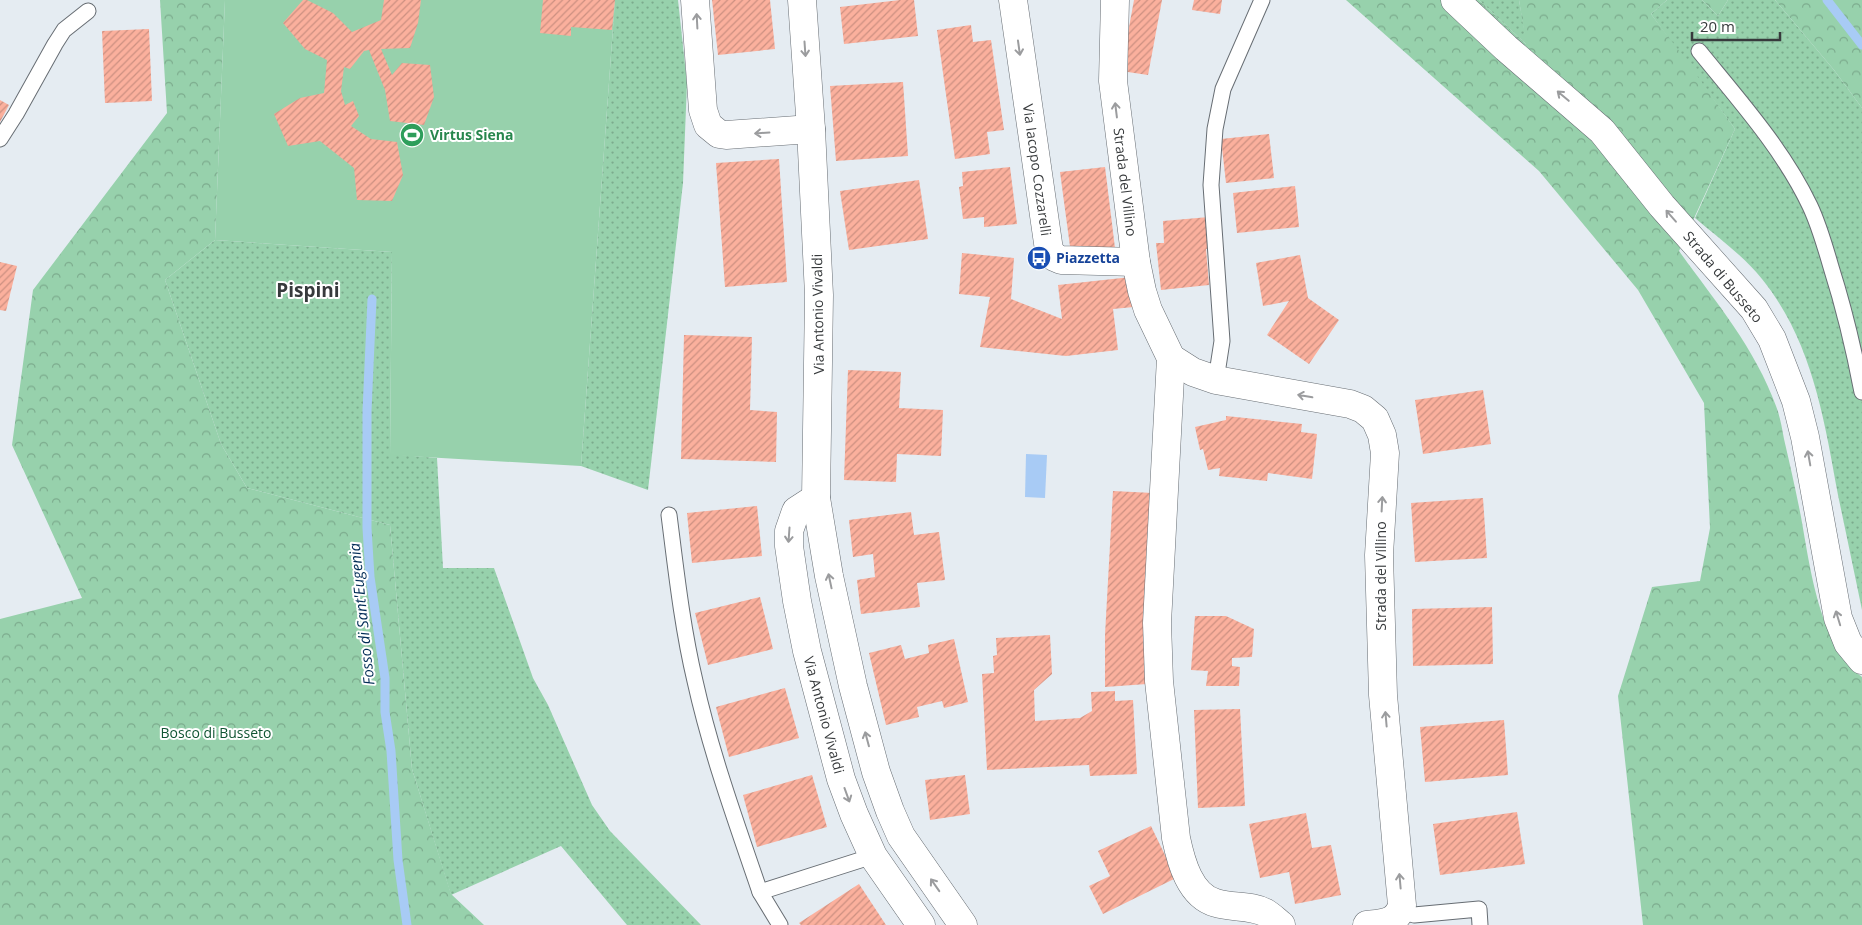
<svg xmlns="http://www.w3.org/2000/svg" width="1862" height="925" viewBox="0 0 1862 925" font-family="'Open Sans',sans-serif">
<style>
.grass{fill:url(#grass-dots)}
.forest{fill:url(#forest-crowns)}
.pitch{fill:#97d1ac}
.water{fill:#a8cbf5}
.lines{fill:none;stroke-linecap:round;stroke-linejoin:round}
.stream{stroke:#a8cbf5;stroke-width:9}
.building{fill:url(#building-hatch)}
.lane-casing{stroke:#676d73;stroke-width:17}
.street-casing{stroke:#676d73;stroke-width:29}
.lane{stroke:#fff;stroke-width:15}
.street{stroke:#fff;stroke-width:28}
.oneway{stroke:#9b9c9e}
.labels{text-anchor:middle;stroke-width:4;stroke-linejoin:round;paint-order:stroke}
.leisure-label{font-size:14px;font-weight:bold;fill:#27864d;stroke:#fff;text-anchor:start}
.street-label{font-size:14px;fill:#373a3c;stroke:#fff}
.transit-label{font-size:14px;font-weight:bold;fill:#164399;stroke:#fff;text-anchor:start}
.park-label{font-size:14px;fill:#105533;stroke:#fff}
.water-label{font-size:15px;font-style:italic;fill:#022c56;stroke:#fff}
.district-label{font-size:19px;font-weight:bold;fill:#373a3c;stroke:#fff}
</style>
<defs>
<pattern id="grass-dots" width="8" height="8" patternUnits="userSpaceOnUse" patternTransform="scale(1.25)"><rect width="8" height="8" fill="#97d1ac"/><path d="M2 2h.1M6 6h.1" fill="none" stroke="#7cab8d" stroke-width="1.8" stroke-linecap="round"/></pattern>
<pattern id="forest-crowns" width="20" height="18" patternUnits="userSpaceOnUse" patternTransform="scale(1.25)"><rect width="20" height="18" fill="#97d1ac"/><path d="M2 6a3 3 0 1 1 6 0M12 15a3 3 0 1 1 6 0" fill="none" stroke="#7cab8d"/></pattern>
<pattern id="building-hatch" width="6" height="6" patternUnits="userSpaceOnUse" patternTransform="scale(1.25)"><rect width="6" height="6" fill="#fbb09d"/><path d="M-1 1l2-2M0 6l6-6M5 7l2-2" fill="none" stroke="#cc9081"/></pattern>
</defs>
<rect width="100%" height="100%" fill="#e5ecf2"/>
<g class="grass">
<path d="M615,0H678L687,83L683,183L648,490L581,466Z"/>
<path d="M1479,0H1519L1527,45Z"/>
<path d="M1667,0H1702L1718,16L1728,0H1775L1834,70L1862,108V610C1854,571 1846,533 1838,495C1824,418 1812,341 1762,279C1744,256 1717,237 1695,218L1735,129L1651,14Z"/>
<path d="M215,240L392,252L390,454L437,458L443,568H494L533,678L548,705L592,805L610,831L701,925H627L561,846L451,895L412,769L390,525L247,488L221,444L165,280Z"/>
</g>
<g class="forest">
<path d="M160,0H225L215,240L165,280L221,444L247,488L390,525L412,769L451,894L484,925H0V619L82,598L12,445L33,290L167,113Z"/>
<path d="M1346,0H1479L1526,44L1519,0H1667L1651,14L1683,56L1735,129L1679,251C1715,301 1755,348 1776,406C1780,416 1782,428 1784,439C1790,465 1796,491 1801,517C1810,566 1819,645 1862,677V925H1643L1618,696L1652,587L1700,581L1710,528L1704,403L1638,290L1539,171Z"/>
<path d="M1702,0H1728L1718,16Z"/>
<path d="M1775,0H1862V108L1834,70Z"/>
</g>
<path class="pitch" d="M225,0H615L581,466L390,455L392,252L215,240Z"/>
<path class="water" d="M1026,454L1047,455L1045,498L1025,497Z"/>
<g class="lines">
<g class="stream">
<path d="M1827,0L1862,45"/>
<path d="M372,299L367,411V528L370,577L385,678V712L391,751L398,860L407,925"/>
</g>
</g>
<g class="building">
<path d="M303,0H307L333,13L352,32L381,20L384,0H421L418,23L410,48L381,49L392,75L402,63L430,65L434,97L424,125L390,121L385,90L369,50L364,51L350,69L344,67L341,91L345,105L353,101L359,116L351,126L371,139L397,142L403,175L392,201L357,200L354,168L320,141L288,146L274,114L300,98L324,93L327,60L305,49L283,23Z"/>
<path d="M543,0H615L612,30L571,27V36L540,33Z"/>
<path d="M712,0H770L775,49L718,55Z"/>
<path d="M900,0H914L918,36L844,44L840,7Z"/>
<path d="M1134,0H1162L1148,75L1121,71Z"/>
<path d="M1194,0H1222L1220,14L1192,10Z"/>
<path d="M971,25L973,42L991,40L1004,130L987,132L990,154L955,159L937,30Z"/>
<path d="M149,29L152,101L105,103L102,31Z"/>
<path d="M903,82L908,156L836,161L830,86Z"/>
<path d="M0,100L9,105L0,122Z"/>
<path d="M1269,134L1274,178L1226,183L1221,139Z"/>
<path d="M779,159L787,282L725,287L716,163Z"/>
<path d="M1010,167L1017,224L984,227V217L963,219L959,187L963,186L962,172Z"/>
<path d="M1105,167L1115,248L1071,254L1060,172Z"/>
<path d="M919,180L928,239L849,250L840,191Z"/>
<path d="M1295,186L1299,227L1237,233L1233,193Z"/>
<path d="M1209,217L1212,248L1206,249L1209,285L1161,290L1156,243H1164L1163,221Z"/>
<path d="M962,253L1014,258L1011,299L1062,319L1058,285L1131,277L1134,307L1113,309L1118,350L1066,356L980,347L990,297L959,294Z"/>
<path d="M1300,255L1308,298L1339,320L1309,364L1267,335L1289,301L1263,306L1256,263Z"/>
<path d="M0,262L17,266L6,311L0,310Z"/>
<path d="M684,335L752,337L750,410L777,412L776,462L681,459Z"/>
<path d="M848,370L901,372L899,408L943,410L941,456L897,454L896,482L844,480Z"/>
<path d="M1483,390L1491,444L1423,454L1415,400Z"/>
<path d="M1226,416L1302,424L1301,432L1317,434L1312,479L1268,473L1267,481L1219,476L1220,468L1208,470L1203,449L1200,450L1195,427L1226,420Z"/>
<path d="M1113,491L1153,493L1147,684L1105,687V635Z"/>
<path d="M1483,498L1487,558L1415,562L1411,503Z"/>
<path d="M757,506L762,556L692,563L687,513Z"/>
<path d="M911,512L914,535L939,532L945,580L917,583L920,607L861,614L857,580L875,577L873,554L853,557L849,520Z"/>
<path d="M760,597L773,649L708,665L695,613Z"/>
<path d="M1492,607L1493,664L1413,666L1412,609Z"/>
<path d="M1195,616H1226L1254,629L1252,657L1232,658V666L1240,667L1239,686H1206L1208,671L1191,670Z"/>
<path d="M1050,635L1052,674L1034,690L1035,721L1080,718L1092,711L1091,692L1115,691V701L1133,700L1137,774L1090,776L1089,765L987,770L982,674L994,673L993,656L997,655L996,638Z"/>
<path d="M954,639L968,702L944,708L942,701L917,707L919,717L886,725L869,653L901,645L905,659L929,653L928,645Z"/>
<path d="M785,688L799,738L729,757L716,707Z"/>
<path d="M1240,709L1245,806L1198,808L1194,710Z"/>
<path d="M1504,720L1508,775L1425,782L1420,727Z"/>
<path d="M812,775L827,827L757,847L743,795Z"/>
<path d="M965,775L970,814L930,820L925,780Z"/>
<path d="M1517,812L1525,864L1440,875L1433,824Z"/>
<path d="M1306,813L1312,848L1331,845L1341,895L1295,904L1289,872L1260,878L1249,824Z"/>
<path d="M1151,826L1176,878L1103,914L1089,886L1110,876L1098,851Z"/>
<path d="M859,884L886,925H801L799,923Z"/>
</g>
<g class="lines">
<g class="lane-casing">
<g id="lane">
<path d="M1699,51C1738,99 1783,149 1810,206C1819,225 1825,246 1831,267C1844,308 1854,350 1862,392"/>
<path d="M0,139L16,114L55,44L64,30L88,11"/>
<path d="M1216,380L1222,341L1211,185L1215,129L1223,89L1262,0"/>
<path d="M669,515C676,570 682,626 695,681C711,753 736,822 760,892L873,856"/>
<path d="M760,892L780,925"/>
<path d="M1401,911L1414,915L1479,909L1480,925"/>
</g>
</g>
<g class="street-casing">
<g id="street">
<path d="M695,0L703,110L708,125L719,134L726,135L811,129"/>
<path d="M802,0L811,129L819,295L816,498L829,576L853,686L876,772L890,811L901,836L963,925"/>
<path d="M1013,0L1049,250L1054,257L1061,260L1136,262"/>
<path d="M1115,0L1113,81L1136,262L1142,291L1148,310L1171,358L1157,623L1159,681L1176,838C1181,862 1190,896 1216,903C1232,908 1252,905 1266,913C1271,916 1276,921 1281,925"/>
<path d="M1455,0L1506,48L1602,131L1662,206L1754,309L1772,339L1796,401L1805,437L1838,618L1848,643L1862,660"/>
<path d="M1171,358L1193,372L1216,380L1350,404L1363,409L1375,419L1382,435L1385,453L1379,555L1383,695L1402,905C1398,923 1383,923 1367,925"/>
<path d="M816,498L796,511L789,531V546L797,601L807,651L841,779L854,814L873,856L921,925"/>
</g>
</g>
<use href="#lane" class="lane"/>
<use href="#street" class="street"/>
</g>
<defs><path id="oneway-shaft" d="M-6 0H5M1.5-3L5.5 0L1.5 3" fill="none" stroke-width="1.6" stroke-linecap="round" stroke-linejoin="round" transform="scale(1.25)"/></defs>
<g class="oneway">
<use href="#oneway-shaft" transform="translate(697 21) rotate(-93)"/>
<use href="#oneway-shaft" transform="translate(1019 48) rotate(82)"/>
<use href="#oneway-shaft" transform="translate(805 49) rotate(86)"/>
<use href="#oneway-shaft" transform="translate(1563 96) rotate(-140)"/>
<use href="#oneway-shaft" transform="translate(1116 110) rotate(-97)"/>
<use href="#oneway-shaft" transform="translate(762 133) rotate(176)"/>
<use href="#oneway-shaft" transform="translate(1671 216) rotate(-131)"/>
<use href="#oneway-shaft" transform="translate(1305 396) rotate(-170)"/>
<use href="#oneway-shaft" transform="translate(1809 458) rotate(-100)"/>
<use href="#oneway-shaft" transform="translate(1382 504) rotate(-87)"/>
<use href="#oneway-shaft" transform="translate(789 535) rotate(94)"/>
<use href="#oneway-shaft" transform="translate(830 581) rotate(-102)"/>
<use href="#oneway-shaft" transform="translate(1838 618) rotate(-107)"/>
<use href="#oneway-shaft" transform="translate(1386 719) rotate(-95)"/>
<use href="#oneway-shaft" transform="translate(867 739) rotate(-105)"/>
<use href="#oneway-shaft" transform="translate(847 795) rotate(70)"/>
<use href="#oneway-shaft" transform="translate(1400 881) rotate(-95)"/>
<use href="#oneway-shaft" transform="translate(935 885) rotate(-125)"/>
</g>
<defs>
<g id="stadium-disc" transform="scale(1.25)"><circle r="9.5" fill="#2e9e5b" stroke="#fff"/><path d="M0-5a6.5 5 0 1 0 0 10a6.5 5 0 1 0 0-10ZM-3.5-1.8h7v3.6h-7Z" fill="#fff"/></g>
<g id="bus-disc" transform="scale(1.25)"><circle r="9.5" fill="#1a4fb4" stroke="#fff"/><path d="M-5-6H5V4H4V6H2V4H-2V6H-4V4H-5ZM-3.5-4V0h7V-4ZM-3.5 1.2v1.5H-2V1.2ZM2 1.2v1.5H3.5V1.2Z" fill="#fff"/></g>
</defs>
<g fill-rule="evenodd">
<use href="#stadium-disc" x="412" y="135"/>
<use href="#bus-disc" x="1039" y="258"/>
</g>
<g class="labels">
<g class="leisure-label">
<text x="430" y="140">Virtus Siena</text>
</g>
<g class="street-label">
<text transform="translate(1037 170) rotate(82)" y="5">Via Iacopo Cozzarelli</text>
<text transform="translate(1125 182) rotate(83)" y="5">Strada del Villino</text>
<text transform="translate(1723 277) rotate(50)" y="5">Strada di Busseto</text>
<text transform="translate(818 314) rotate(-91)" y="5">Via Antonio Vivaldi</text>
<text transform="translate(1381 576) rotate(-90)" y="5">Strada del Villino</text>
<text transform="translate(824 715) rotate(75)" y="5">Via Antonio Vivaldi</text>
</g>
<g class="transit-label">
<text x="1056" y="263">Piazzetta</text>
</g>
<g class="park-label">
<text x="216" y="738">Bosco di Busseto</text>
</g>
<g class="water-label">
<text transform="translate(362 614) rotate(-96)" y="5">Fosso di Sant'Eugenia</text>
</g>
<g class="district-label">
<text x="308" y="297">Pispini</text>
</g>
</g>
<path d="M1692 32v8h88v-8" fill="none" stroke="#373a3c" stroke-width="2.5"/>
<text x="1700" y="32" font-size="15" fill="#373a3c" stroke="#ffffff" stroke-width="4" paint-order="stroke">20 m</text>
</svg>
